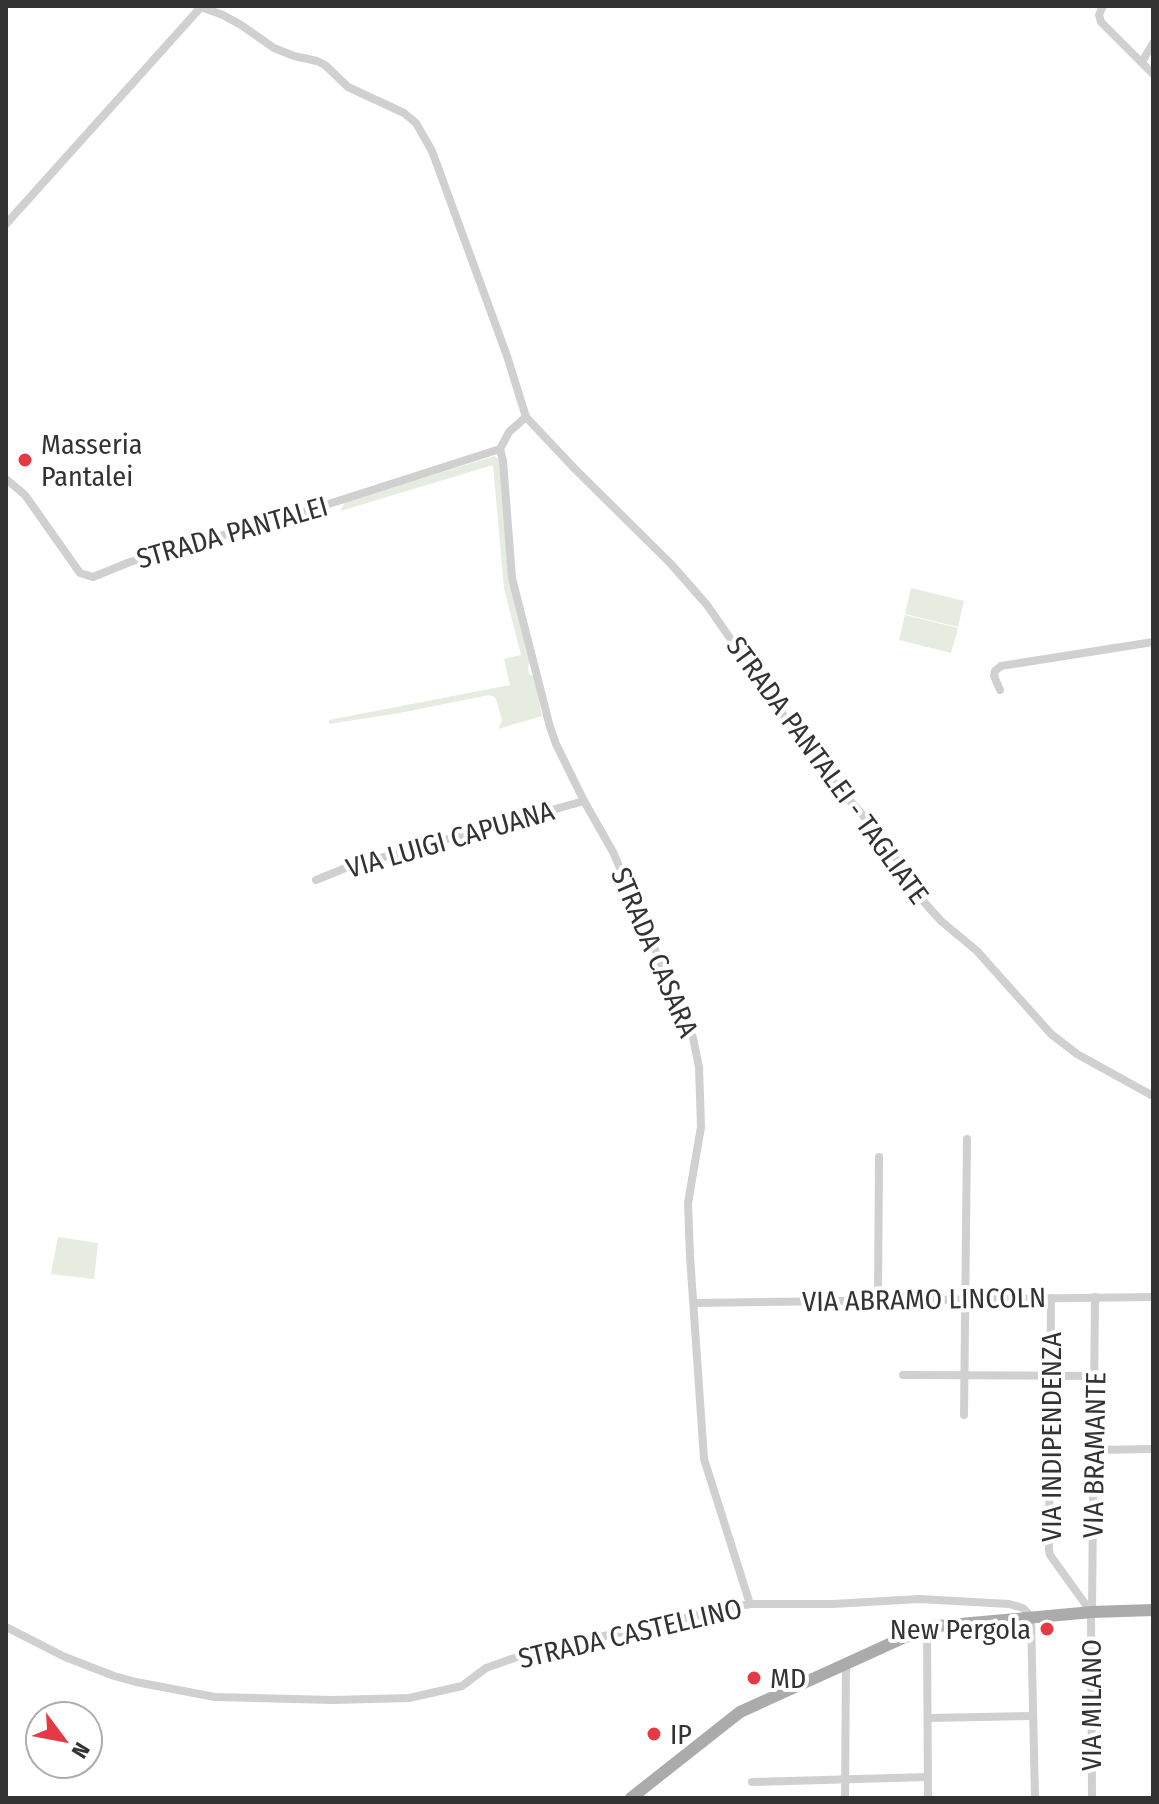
<svg xmlns="http://www.w3.org/2000/svg" width="1159" height="1804" viewBox="0 0 1159 1804" font-family="'Fira Sans Condensed',sans-serif">
<style>
.green{fill:#e6ecdf}
.lines{fill:none;stroke-linecap:round;stroke-linejoin:round}
.street{stroke:#d0d0d0;stroke-width:8}
.primary{stroke:#ababab;stroke-width:12}
.poi-dot{fill:#e63946;stroke:#fff;stroke-width:3}
.labels{text-anchor:middle;stroke-width:8;stroke-linejoin:round;paint-order:stroke}
.poi-label{font-size:28px;fill:#333;stroke:#fff;text-anchor:start}
.street-label{font-size:28px;fill:#333;stroke:#fff}
</style>
<rect width="100%" height="100%" fill="#fff"/>
<g class="green">
<path d="M495,456L499,460L510,580L530,662L528,666L529,674L534,676L542,716L498,729L502,720L496,699L493,696L489,695L394,714L329,724V720L510,685L504,659L521,655L504,588L493,465L340,511L346,501Z"/>
<path d="M911,588L964,601L958,627L905,614Z"/>
<path d="M905,615L958,628L951,653L899,640Z"/>
<path d="M58,1237L98,1243L94,1279L51,1274Z"/>
</g>
<g class="lines">
<g class="street">
<path d="M198,6L223,15L241,25L274,48L294,56L317,61L325,65L348,87L404,113L416,123L432,151L507,356L526,417L574,468L671,564L707,605L816,762L882,837L924,902L941,921L977,951L1051,1034L1077,1054L1153,1096"/>
<path d="M1103,6L1099,15L1101,22L1153,74"/>
<path d="M1142,62L1153,43"/>
<path d="M6,224L201,7"/>
<path d="M526,417L509,432L500,449L503,461L512,578L550,727L556,744L584,801L613,852L693,1038L699,1067L701,1127L688,1203L690,1256L704,1459L750,1604"/>
<path d="M6,479L25,495L80,573L93,577L130,562L313,509L500,449"/>
<path d="M1000,690L994,676L995,671L1001,666L1153,642"/>
<path d="M316,880L348,867L584,801"/>
<path d="M1051,1298L1049,1550L1050,1555L1091,1612L1092,1798"/>
<path d="M878,1300L879,1157"/>
<path d="M694,1303L1153,1297"/>
<path d="M903,1375L1095,1376"/>
<path d="M964,1415L967,1139"/>
<path d="M1095,1450L1153,1449"/>
<path d="M1092,1612L1095,1297"/>
<path d="M6,1627L65,1657L114,1676L136,1682L215,1697L333,1700L409,1698L462,1686L486,1668L531,1652L750,1604H833L919,1599L1009,1604L1023,1608L1031,1617L1035,1798"/>
<path d="M927,1627L928,1798"/>
<path d="M928,1718L1033,1716"/>
<path d="M752,1782L928,1777"/>
<path d="M845,1798L846,1663"/>
</g>
<path class="primary" d="M631,1798L740,1712L927,1627L1092,1612L1153,1610"/>
</g>
<g class="poi-dot">
<circle cx="25" cy="460" r="8"/>
<circle cx="1047" cy="1629" r="8"/>
<circle cx="754" cy="1678" r="8"/>
<circle cx="654" cy="1734" r="8"/>
</g>
<g class="labels">
<g class="poi-label">
<text x="41" y="454">Masseria<tspan x="41" dy="32">Pantalei</tspan></text>
<text x="1031" y="1639" text-anchor="end">New Pergola</text>
<text x="770" y="1688">MD</text>
<text x="670" y="1744">IP</text>
</g>
<g class="street-label">
<text transform="translate(232 532) rotate(-16)" y="10">STRADA PANTALEI</text>
<text transform="translate(828 770) rotate(54)" y="10">STRADA PANTALEI - TAGLIATE</text>
<text transform="translate(450 839) rotate(-16)" y="10">VIA LUIGI CAPUANA</text>
<text transform="translate(655 952) rotate(67)" y="10">STRADA CASARA</text>
<text transform="translate(924 1299) rotate(-1)" y="10">VIA ABRAMO LINCOLN</text>
<text transform="translate(1051 1437) rotate(-90)" y="10">VIA INDIPENDENZA</text>
<text transform="translate(1094 1455) rotate(-89)" y="10">VIA BRAMANTE</text>
<text transform="translate(630 1633) rotate(-13)" y="10">STRADA CASTELLINO</text>
<text transform="translate(1091 1705) rotate(-90)" y="10">VIA MILANO</text>
</g>
</g>
<rect width="1159" height="1804" fill="none" stroke="#333333" stroke-width="16"/>
<g transform="translate(64 1740) rotate(122)"><circle r="38" fill="#ffffff" stroke="#adadad" stroke-width="2"/>
<path d="M0-6L14 30L0 20L-14 30Z" fill="#e63946"/>
<text y="-12" font-size="22" font-weight="bold" text-anchor="middle" fill="#333333">N</text>
</g>
</svg>
